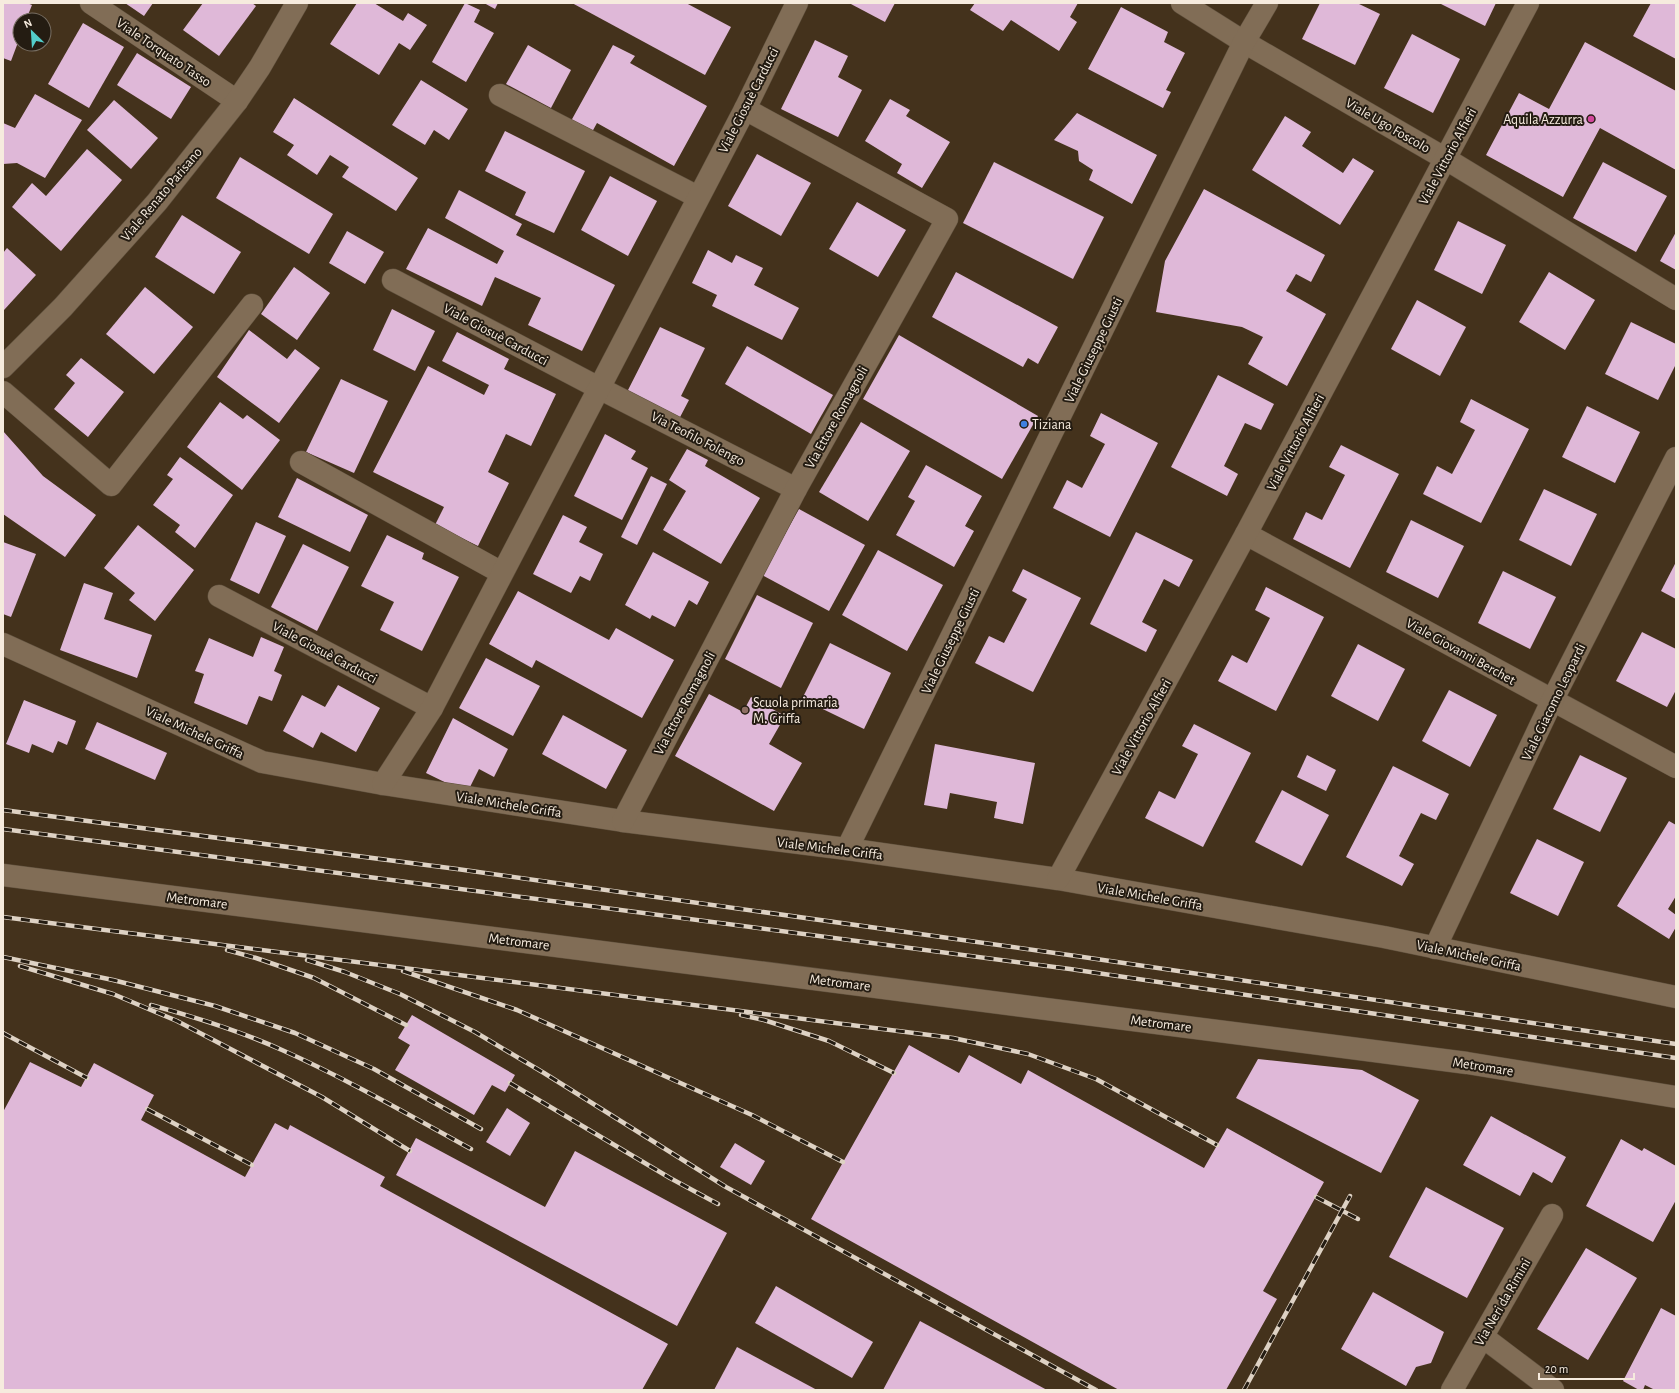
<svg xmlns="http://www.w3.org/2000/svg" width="1679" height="1393" viewBox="0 0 1679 1393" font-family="'Alegreya Sans',sans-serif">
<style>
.building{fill:#dfb8d8}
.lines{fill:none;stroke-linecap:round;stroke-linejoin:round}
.minor-casing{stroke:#5f503d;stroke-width:23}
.minor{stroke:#816d56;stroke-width:22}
.rail-casing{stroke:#ded2c4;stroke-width:4.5}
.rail{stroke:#241c12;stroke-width:3;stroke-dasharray:9;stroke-linecap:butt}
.hotel-dot{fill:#d1479c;stroke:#241c12;stroke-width:1.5}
.shop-dot{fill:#3f7fe0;stroke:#241c12;stroke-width:1.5}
.education-dot{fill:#8d6e63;stroke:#241c12;stroke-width:1.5}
.labels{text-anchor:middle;stroke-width:4;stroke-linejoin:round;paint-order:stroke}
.street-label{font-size:14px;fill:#f6ebde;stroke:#241c12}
.poi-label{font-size:14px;fill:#f6ebde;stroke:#241c12;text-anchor:start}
</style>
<rect width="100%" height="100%" fill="#44321c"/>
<g class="building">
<path d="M3,3H27L32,5L26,20H20V37L11,61L3,58Z"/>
<path d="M125,3H153L144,16Z"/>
<path d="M203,3H252L256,6L219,56L183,30Z"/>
<path d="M357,3H374L403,21L408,13L427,25L410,50L399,43L379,75L330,44Z"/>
<path d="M465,3L480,10L474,22L494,33L466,82L432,62Z"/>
<path d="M484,3H498L495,9Z"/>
<path d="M572,3H686L731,27L705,75Z"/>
<path d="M849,3H895L885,22Z"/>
<path d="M975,3H1078L1070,17L1077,22L1059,51L1011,20L1003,31L970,10Z"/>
<path d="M1320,3H1357L1380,14L1355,65L1302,39Z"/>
<path d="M1439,3H1496L1485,26Z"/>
<path d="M1651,3H1676V59L1633,36Z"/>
<path d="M1121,7L1168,32L1164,42L1185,53L1166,90L1171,92L1163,108L1088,69Z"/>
<path d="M83,23L124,47L89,108L48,84Z"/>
<path d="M1412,34L1460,59L1433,113L1384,88Z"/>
<path d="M815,40L848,56L838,77L862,90L838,137L781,109Z"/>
<path d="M1585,42L1676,91V170L1600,128L1563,197L1486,155L1519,93L1549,109Z"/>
<path d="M528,45L571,70L551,108L506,84Z"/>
<path d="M613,45L635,56L630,63L707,106L674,166L597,123L592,132L571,121Z"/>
<path d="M137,53L191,87L171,119L117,85Z"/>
<path d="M421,80L468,109L449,140L434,130L425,145L392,125Z"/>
<path d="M35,94L82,120L45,178L17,163L3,164V123L15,128Z"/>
<path d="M294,98L418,178L396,211L342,177L349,167L330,155L317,175L287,155L294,145L273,132Z"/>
<path d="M890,99L910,110L906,116L950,142L922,188L897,173L902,164L865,141Z"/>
<path d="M114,100L158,138L131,169L87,130Z"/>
<path d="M1077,113L1157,155L1132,204L1089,180L1093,170L1079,161L1078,151L1054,140Z"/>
<path d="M1285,116L1311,132L1302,146L1343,173L1353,158L1374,171L1340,225L1252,170Z"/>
<path d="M505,131L585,171L554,233L515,215L526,192L485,171Z"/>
<path d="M87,149L122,180L61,251L12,207L32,183L46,196Z"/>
<path d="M757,154L811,183L781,236L728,206Z"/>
<path d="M240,157L333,214L309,254L216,198Z"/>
<path d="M994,162L1104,217L1073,279L963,223Z"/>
<path d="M1603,162L1667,196L1636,252L1573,218Z"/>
<path d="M610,176L657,201L628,256L581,230Z"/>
<path d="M1204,189L1325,255L1311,282L1296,274L1286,291L1326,314L1287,386L1248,364L1263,337L1242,327L1156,312L1165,261Z"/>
<path d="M459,190L522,224L516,235L615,285L582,351L528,325L541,298L495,277L482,306L406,269L428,228L497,264L504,251L445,218Z"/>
<path d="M857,202L906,230L878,277L829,249Z"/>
<path d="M182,215L241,252L214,294L155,257Z"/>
<path d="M1458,221L1506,245L1482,294L1434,270Z"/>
<path d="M347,231L384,252L365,284L329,263Z"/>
<path d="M1676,232V270L1660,261Z"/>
<path d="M7,248L36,275L4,310L3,253Z"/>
<path d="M708,250L732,263L736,255L763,268L754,285L799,308L782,340L712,306L717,295L692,283Z"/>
<path d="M294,267L330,293L297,340L261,314Z"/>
<path d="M956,272L1058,327L1038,364L1028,358L1023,367L932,317Z"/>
<path d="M1549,272L1595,300L1565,350L1519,322Z"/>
<path d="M145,287L193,327L154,374L106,334Z"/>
<path d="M1417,300L1466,327L1440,376L1391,349Z"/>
<path d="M392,309L435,331L415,371L373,350Z"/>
<path d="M1631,322L1676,344V364L1658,400L1605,374Z"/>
<path d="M660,327L705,348L681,396L689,400L678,421L626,394Z"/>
<path d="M249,330L287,359L295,349L320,368L279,423L217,377Z"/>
<path d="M457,332L509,359L504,369L556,394L531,446L506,434L488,472L509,483L478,546L435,525L444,507L373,472L428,366L484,395L489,385L442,361Z"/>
<path d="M899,335L1038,416L1002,479L863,399Z"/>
<path d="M747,346L833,395L811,434L725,384Z"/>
<path d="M81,358L124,392L88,437L54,409L75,383L66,375Z"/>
<path d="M1218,375L1274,404L1261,430L1245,423L1224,466L1238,474L1227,496L1171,467Z"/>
<path d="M341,379L388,401L354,473L306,452Z"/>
<path d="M1471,399L1529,429L1481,523L1423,494L1437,466L1452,474L1475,430L1460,422Z"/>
<path d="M220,402L243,419L247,415L280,440L242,490L187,447Z"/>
<path d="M1587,406L1640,432L1615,483L1562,457Z"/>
<path d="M1101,413L1158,443L1110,537L1053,508L1067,480L1082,488L1105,444L1090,436Z"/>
<path d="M861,422L910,451L868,521L819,492Z"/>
<path d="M3,431L43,476L96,515L65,557L3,514Z"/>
<path d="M605,434L636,451L631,459L648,468L622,520L574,496Z"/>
<path d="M1341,445L1399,474L1350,568L1293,539L1306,512L1322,520L1345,475L1329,467Z"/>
<path d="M687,449L708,460L705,466L760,498L721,564L663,530L686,491L669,480Z"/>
<path d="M180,457L233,495L195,548L175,532L180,525L153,505L173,479L167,475Z"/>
<path d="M926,465L982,496L965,526L974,531L954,567L896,535L915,501L908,497Z"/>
<path d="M651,476L667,484L637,545L621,537Z"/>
<path d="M297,478L368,515L350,552L278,517Z"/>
<path d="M1544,489L1597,514L1571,566L1519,540Z"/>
<path d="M799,509L865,545L829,611L762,575Z"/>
<path d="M563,515L587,527L579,542L603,554L590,581L580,576L571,593L533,574Z"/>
<path d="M1411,520L1464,546L1438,598L1386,572Z"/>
<path d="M256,522L286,536L259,594L230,580Z"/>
<path d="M138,525L194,570L155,621L129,600L135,593L104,568Z"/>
<path d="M1136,532L1193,560L1179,587L1164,579L1142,622L1157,630L1146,652L1090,624Z"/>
<path d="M387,535L424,553L422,559L459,577L422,651L380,630L394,602L361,586Z"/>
<path d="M3,542L36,554L11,617L3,614Z"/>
<path d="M303,544L349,567L317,631L271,607Z"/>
<path d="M878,550L943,585L907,651L842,615Z"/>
<path d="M653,552L709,582L697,605L689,600L675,627L652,615L650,619L625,605Z"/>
<path d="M1676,562V599L1661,591Z"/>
<path d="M1023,569L1081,598L1033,692L975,663L989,636L1004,643L1027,599L1012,591Z"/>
<path d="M1503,571L1556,597L1530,649L1478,623Z"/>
<path d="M84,583L113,593L104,619L152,635L137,678L60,650Z"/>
<path d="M1266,587L1324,617L1276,711L1218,681L1232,655L1247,663L1270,618L1255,610Z"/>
<path d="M518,591L609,640L616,628L674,660L642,718L536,660L532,668L489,644Z"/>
<path d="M757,595L813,623L781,688L725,659Z"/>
<path d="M1642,632L1676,649V690L1667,707L1616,681Z"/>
<path d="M261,637L284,647L274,671L282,675L272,701L259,696L247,725L194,703L204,674L195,671L209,638L253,657Z"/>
<path d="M830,643L891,673L864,729L802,699Z"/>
<path d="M1358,644L1405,669L1378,721L1331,696Z"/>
<path d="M486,658L540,686L513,736L459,708Z"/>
<path d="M338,685L380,708L356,752L321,732L313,748L283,731L302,695L325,707Z"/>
<path d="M1449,690L1497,715L1470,767L1422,741Z"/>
<path d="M709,694L743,712L751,697L785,716L769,744L802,763L774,811L675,756Z"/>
<path d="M24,700L76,721L67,745L58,741L53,753L32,744L29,753L6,744Z"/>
<path d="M563,715L627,750L606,789L542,754Z"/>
<path d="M453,718L508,749L494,777L479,769L467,793L426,773Z"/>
<path d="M97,722L167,753L155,780L85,749Z"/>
<path d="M1194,724L1251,753L1203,847L1145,818L1159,791L1175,799L1198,754L1182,746Z"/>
<path d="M935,744L1035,763L1023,824L994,818L997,802L950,793L947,809L924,805Z"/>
<path d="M1307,755L1336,770L1326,791L1297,777Z"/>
<path d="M1580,755L1627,778L1600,832L1553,809Z"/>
<path d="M1393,766L1449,794L1436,820L1421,813L1399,856L1414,864L1402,886L1346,857Z"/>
<path d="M1282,790L1329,815L1302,866L1255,842Z"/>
<path d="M1669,821L1676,825V896L1668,909L1676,915V927L1669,939L1617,906Z"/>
<path d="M1537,839L1584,862L1558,916L1510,893Z"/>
<path d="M412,1015L515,1075L505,1092L492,1085L474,1115L395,1070L410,1045L398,1038Z"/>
<path d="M909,1045L959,1073L969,1055L1021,1084L1028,1070L1204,1168L1227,1128L1324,1182L1263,1291L1277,1299L1226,1390H1119L811,1219Z"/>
<path d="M1258,1059L1362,1070L1419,1100L1381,1173L1236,1098Z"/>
<path d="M30,1062L81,1087L94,1063L154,1095L141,1120L245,1177L275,1123L288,1130L290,1125L385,1177L380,1186L668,1344L642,1390H3V1112Z"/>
<path d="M507,1108L530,1123L510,1156L486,1142Z"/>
<path d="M1491,1116L1566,1157L1552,1183L1533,1172L1520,1196L1463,1165Z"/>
<path d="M416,1138L545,1207L575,1151L727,1233L677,1326L396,1175Z"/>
<path d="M1621,1139L1642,1151L1644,1148L1676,1166V1200L1653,1242L1586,1206Z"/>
<path d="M735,1143L765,1161L751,1185L720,1167Z"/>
<path d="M1426,1187L1504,1228L1467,1298L1389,1257Z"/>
<path d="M1586,1248L1637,1278L1588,1360L1537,1329Z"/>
<path d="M776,1286L873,1342L852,1378L755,1323Z"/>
<path d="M1373,1292L1444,1332L1431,1363L1416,1367L1406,1386L1341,1349Z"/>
<path d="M1661,1308L1676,1316V1390H1655L1645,1385L1643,1390H1639L1623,1381Z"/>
<path d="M920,1321L1047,1390H883Z"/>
<path d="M737,1347L817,1390H714Z"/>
</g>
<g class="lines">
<g class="minor-casing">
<g id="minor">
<path d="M91,3L237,101"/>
<path d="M1182,3L1244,42L1446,159L1676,299"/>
<path d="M500,95L698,197"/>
<path d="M393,280L599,388L796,489"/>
<path d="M3,367L63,307L157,202L237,101L260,67L297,3"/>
<path d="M3,392L111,485L252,305"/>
<path d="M301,462L502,573"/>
<path d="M1246,534L1676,767"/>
<path d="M219,596L432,708"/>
<path d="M3,644L262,762L383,784L623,821L847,849L1058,879L1384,937L1676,997"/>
<path d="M383,784L432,708L745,109L797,3"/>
<path d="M623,821L796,489L947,219L745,109"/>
<path d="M847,849L1244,42L1267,3"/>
<path d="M3,875L1467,1063L1676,1097"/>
<path d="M1058,879L1246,534L1528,3"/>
<path d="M1435,948L1552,701L1676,458"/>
<path d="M1483,1337L1553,1390"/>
<path d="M1452,1390L1552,1215"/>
</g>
</g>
<use href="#minor" class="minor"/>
<g class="rail-casing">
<g id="rail">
<path d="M3,810L457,869L1076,956L1676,1044"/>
<path d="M3,829L1070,969L1676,1058"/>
<path d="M3,917L953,1038L1028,1054L1096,1079L1217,1145"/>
<path d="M227,950L256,958L314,978L406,1025"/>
<path d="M3,957L113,980L215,1006L295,1033L374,1069L481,1129"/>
<path d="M307,960L345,972L400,994L475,1032L544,1073L726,1187L1096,1390"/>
<path d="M20,966L113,994L177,1021L322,1097L410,1151"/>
<path d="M403,971L517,1010L752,1115L843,1162"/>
<path d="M151,1005C195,1017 240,1031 282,1050C347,1079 409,1115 471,1149"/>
<path d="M741,1015L764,1020L829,1041L894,1073"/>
<path d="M3,1033L87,1078"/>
<path d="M510,1083L670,1178L718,1204"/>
<path d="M147,1109L252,1165"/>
<path d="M1316,1197L1358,1219"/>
<path d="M1244,1390L1350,1196"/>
</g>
</g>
<use href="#rail" class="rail"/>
</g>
<circle class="hotel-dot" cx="1591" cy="119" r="4"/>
<circle class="shop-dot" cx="1024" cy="424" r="4"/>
<circle class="education-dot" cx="745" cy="710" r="4"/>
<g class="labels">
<g class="street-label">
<text transform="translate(164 52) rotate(34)" y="5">Viale Torquato Tasso</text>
<text transform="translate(748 100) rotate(-63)" y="5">Viale Giosuè Carducci</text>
<text transform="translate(1388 125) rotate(30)" y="5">Viale Ugo Foscolo</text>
<text transform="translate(1447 156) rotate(-62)" y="5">Viale Vittorio Alfieri</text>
<text transform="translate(161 194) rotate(-50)" y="5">Viale Renato Parisano</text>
<text transform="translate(496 334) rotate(28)" y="5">Viale Giosuè Carducci</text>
<text transform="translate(1093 350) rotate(-64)" y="5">Viale Giuseppe Giusti</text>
<text transform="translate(836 417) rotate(-61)" y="5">Via Ettore Romagnoli</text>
<text transform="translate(698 438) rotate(27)" y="5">Via Teofilo Folengo</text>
<text transform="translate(1295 442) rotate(-62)" y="5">Viale Vittorio Alfieri</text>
<text transform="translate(950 641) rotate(-64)" y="5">Viale Giuseppe Giusti</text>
<text transform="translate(1461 651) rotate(29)" y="5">Viale Giovanni Berchet</text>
<text transform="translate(325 652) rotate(28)" y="5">Viale Giosuè Carducci</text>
<text transform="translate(1553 702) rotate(-64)" y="5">Viale Giacomo Leopardi</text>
<text transform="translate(684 703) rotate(-62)" y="5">Via Ettore Romagnoli</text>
<text transform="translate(1141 727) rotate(-61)" y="5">Viale Vittorio Alfieri</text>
<text transform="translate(195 732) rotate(25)" y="5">Viale Michele Griffa</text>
<text transform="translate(509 804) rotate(9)" y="5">Viale Michele Griffa</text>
<text transform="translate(830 848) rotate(7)" y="5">Viale Michele Griffa</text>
<text transform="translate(1150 896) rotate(10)" y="5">Viale Michele Griffa</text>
<text transform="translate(197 900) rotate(7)" y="5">Metromare</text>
<text transform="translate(519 941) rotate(7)" y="5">Metromare</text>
<text transform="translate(1469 955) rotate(12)" y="5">Viale Michele Griffa</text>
<text transform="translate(840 982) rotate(7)" y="5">Metromare</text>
<text transform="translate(1161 1023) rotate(7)" y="5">Metromare</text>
<text transform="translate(1483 1066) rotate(9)" y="5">Metromare</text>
<text transform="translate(1502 1302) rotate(-60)" y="5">Via Neri da Rimini</text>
</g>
<g class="poi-label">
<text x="1583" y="124" text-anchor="end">Aquila Azzurra</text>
<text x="1032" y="429">Tiziana</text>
<text x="753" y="707">Scuola primaria<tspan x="753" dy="16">M. Griffa</tspan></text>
</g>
</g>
<rect width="1679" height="1393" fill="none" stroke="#f6ebde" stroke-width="8"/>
<g transform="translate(32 32) rotate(335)"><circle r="19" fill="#241c12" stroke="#786f64"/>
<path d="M0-3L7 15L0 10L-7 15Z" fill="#53cdca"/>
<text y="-6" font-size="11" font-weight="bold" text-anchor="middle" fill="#f6ebde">N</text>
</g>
<path d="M1539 1373v6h95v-6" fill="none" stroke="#f6ebde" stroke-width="2"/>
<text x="1545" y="1373" font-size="12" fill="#f6ebde" stroke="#241c12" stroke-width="3" paint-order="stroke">20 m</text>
</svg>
